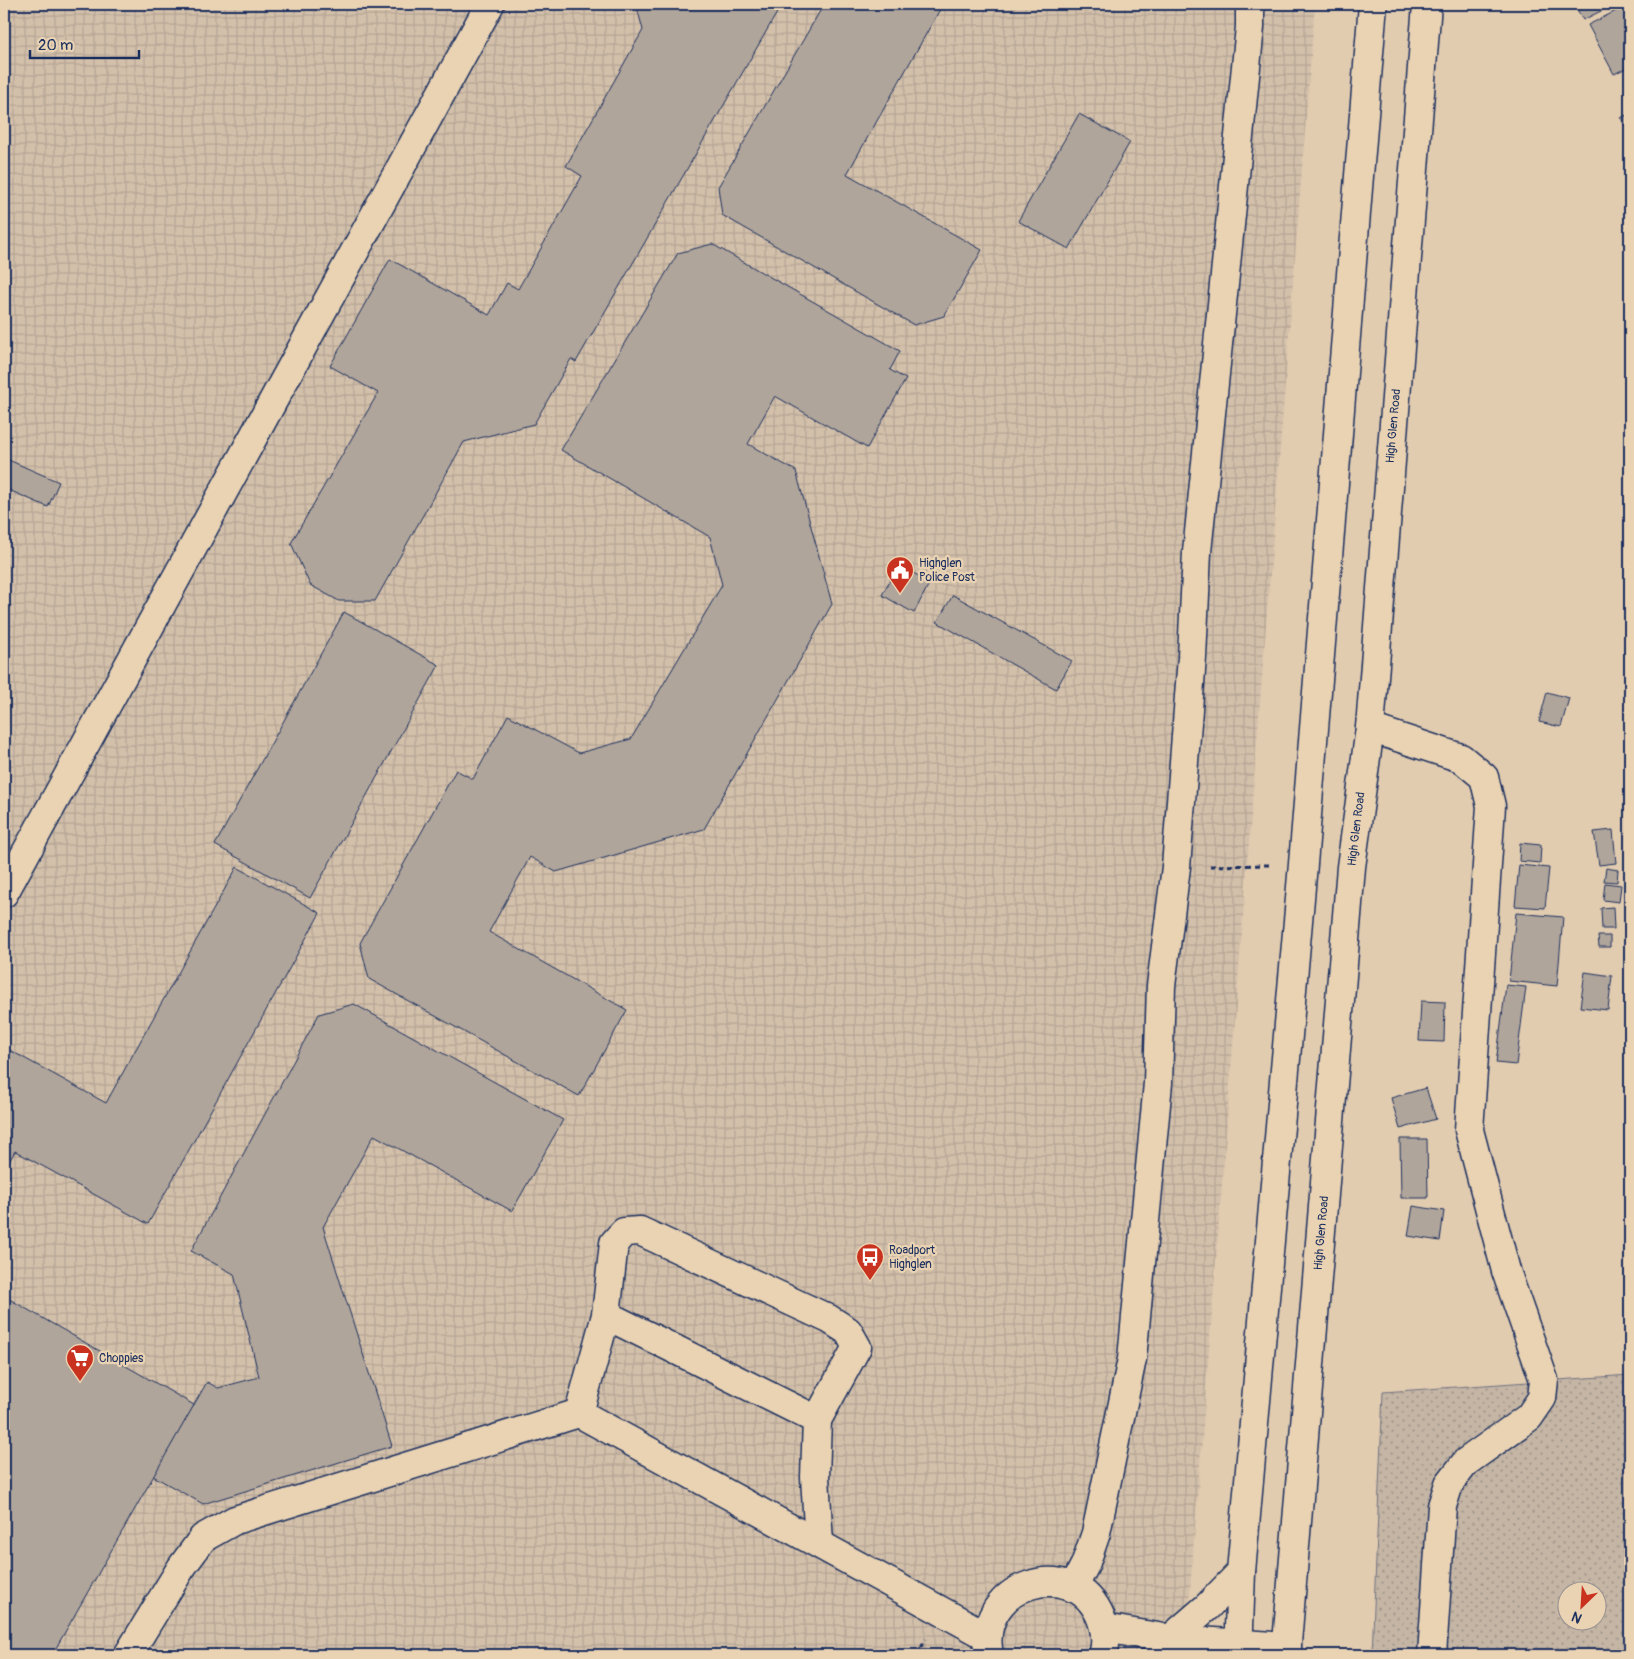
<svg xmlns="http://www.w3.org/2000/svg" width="1634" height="1659" viewBox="0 0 1634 1659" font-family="Pangolin,sans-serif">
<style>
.industrial{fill:url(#industrial-grid)}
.grass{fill:url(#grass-dots);stroke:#707281;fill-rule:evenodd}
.building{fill:#b0a59b;stroke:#1b2f5e}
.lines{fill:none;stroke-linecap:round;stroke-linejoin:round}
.minor-casing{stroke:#1b2f5e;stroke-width:31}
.major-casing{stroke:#1b2f5e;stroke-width:31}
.path{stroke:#1b2f5e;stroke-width:3;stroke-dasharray:5 4;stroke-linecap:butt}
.minor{stroke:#ead3b3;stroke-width:28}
.major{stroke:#ead3b3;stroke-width:28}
.labels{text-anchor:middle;stroke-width:4.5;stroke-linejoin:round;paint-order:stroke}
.street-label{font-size:12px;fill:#1b2f5e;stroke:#ead3b3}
.poi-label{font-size:12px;fill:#1b2f5e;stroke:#ead3b3;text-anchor:start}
</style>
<defs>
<pattern id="industrial-grid" width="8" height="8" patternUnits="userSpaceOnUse" patternTransform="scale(1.25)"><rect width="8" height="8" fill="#d3c0aa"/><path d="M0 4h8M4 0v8" fill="none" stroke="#b5a595"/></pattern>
<pattern id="grass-dots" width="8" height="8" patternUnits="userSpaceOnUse" patternTransform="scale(1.25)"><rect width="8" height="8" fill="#c4b5a4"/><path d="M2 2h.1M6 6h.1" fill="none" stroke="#9e9489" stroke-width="1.8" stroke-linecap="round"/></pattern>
</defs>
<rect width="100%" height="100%" fill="#e2ccb0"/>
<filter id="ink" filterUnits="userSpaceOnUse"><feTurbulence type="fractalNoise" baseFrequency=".02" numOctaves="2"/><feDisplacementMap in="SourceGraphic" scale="10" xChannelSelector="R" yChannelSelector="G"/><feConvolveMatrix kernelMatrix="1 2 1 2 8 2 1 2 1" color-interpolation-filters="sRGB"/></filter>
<g filter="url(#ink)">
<path class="industrial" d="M4,4H1315L1185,1655H4Z"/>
<path class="grass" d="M1630,1375V1655H1372L1383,1392ZM1566,1592H1596V1622H1566Z"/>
<g class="building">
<path d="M636,4H782L576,362L571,359L534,424L464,442L375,601H339L310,585L291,543L378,393L330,366L390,259L489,315L507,283L518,289L582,176L566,166L643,30Z"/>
<path d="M824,4H943L847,174L982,250L944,316L914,325L722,215L718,187Z"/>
<path d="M1574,4H1615L1583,20Z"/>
<path d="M1630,4V66L1614,74L1588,25Z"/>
<path d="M1630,113V135L1621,118Z"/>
<path d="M1079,114L1130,142L1069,249L1018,221Z"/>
<path d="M712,244L900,351L890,370L906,379L867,448L775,396L748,444L796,471L832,604L704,829L556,872L530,857L489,932L627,1010L579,1096L369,979L360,943L456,770L473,779L508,715L579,753L631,739L722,585L710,537L561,450L678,253Z"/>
<path d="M4,458L59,482L48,507L4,488Z"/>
<path d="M898,565L930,582L914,613L882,595Z"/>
<path d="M953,595L1072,661L1056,689L937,622Z"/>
<path d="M344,612L439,665L310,898L215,845Z"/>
<path d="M1547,692L1569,698L1561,727L1539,722Z"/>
<path d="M1613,830L1616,863L1599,865L1594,832Z"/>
<path d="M1520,843L1541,845L1540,863L1519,861Z"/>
<path d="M1519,865L1549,868L1545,908L1515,906Z"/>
<path d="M237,867L320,913L148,1224L15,1151L4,1171V1047L106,1103Z"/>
<path d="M1606,868L1618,870L1617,882L1604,881Z"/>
<path d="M1605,883L1621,885L1619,902L1603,900Z"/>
<path d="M1613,907L1614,929H1602L1601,908Z"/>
<path d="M1516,913L1563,917L1557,986L1509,981Z"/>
<path d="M1598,936H1610V947H1599Z"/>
<path d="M1585,972L1612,976L1608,1010L1580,1007Z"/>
<path d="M1506,985L1526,987L1516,1065L1496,1063Z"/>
<path d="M1421,1001L1445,1002L1444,1042L1419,1041Z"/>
<path d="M354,1004L563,1120L512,1211L374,1135L323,1227L392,1446L203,1504L153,1476L207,1382L218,1388L259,1377L234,1274L191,1251L319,1014Z"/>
<path d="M1426,1088L1436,1119L1400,1129L1391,1098Z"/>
<path d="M1400,1139H1427L1428,1198H1401Z"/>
<path d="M1413,1206L1444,1211L1440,1241L1408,1236Z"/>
<path d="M4,1296L194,1405L52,1655H4Z"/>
</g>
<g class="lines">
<g class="minor-casing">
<g id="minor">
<path d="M1370,728L1461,758L1484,777L1491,806L1469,1130L1506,1271L1544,1380L1542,1398L1529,1417L1466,1462L1449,1484L1442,1506L1432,1655"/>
<path d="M4,893L490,4"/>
<path d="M606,1315L817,1420L815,1477L819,1543"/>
<path d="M817,1420L857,1347L848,1331L829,1319L640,1231L624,1232L614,1243L606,1315L579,1413L987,1636"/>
<path d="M1073,1588L1085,1565L1096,1533L1132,1359L1158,1083L1161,986L1176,867L1192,657L1197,552L1250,27V4"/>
<path d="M1104,1628L1170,1639L1287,1647"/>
<path d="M1170,1639L1207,1607L1241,1572"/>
<path d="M128,1655L181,1568L203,1538L235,1520L579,1413"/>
<path d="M989,1655C974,1584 1075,1552 1101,1618C1105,1629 1107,1643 1103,1655"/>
</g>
</g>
<g class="major-casing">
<g id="major">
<path d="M1238,1655L1241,1572L1303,864L1373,4"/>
<path d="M1286,1655L1351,867L1370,728L1427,4"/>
</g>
</g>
<g class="path">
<path d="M1210,866L1271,865"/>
<path d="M917,1655L926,1639"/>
</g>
<use href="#minor" class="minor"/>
<use href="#major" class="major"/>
</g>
</g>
<defs>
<g id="civic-pin" transform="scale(1.4375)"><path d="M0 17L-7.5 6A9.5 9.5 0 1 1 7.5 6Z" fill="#c8321e" stroke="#ead3b3"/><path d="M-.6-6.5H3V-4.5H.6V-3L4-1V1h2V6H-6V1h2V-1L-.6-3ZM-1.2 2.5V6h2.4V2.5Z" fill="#fff"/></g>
<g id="bus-pin" transform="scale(1.4375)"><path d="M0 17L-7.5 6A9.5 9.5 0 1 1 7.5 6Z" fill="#c8321e" stroke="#ead3b3"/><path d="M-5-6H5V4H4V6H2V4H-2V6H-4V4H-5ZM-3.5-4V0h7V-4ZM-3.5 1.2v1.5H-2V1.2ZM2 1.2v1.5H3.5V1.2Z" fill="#fff"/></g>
<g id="supermarket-pin" transform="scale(1.4375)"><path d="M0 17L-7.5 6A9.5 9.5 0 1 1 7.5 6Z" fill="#c8321e" stroke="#ead3b3"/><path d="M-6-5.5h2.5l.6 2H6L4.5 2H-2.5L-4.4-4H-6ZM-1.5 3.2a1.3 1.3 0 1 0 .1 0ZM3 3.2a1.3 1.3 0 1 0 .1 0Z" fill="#fff"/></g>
</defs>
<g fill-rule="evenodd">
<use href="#civic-pin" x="900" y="570"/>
<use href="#bus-pin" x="870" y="1257"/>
<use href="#supermarket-pin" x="80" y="1358"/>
</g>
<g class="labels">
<g class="street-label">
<text transform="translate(1393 426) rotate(-85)" y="4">High Glen Road</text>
<text transform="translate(1356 829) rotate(-83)" y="4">High Glen Road</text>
<text transform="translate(1321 1233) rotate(-85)" y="4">High Glen Road</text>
</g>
<g class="poi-label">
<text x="919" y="567">Highglen<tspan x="919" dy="14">Police Post</tspan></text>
<text x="889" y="1254">Roadport<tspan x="889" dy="14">Highglen</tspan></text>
<text x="99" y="1362">Choppies</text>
</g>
</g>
<rect width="1634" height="1659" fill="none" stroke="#ead3b3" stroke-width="20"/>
<rect x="10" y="10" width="1614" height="1639" fill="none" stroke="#1b2f5e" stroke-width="2" filter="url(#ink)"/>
<g transform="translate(1582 1606) rotate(205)"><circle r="24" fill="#ead3b3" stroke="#979191"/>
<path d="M0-4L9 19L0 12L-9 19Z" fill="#c8321e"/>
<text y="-8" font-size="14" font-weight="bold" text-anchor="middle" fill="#1b2f5e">N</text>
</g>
<path d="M30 50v8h109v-8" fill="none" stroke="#1b2f5e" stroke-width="2.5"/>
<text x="38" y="50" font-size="15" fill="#1b2f5e" stroke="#ead3b3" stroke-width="4" paint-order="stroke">20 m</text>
</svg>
